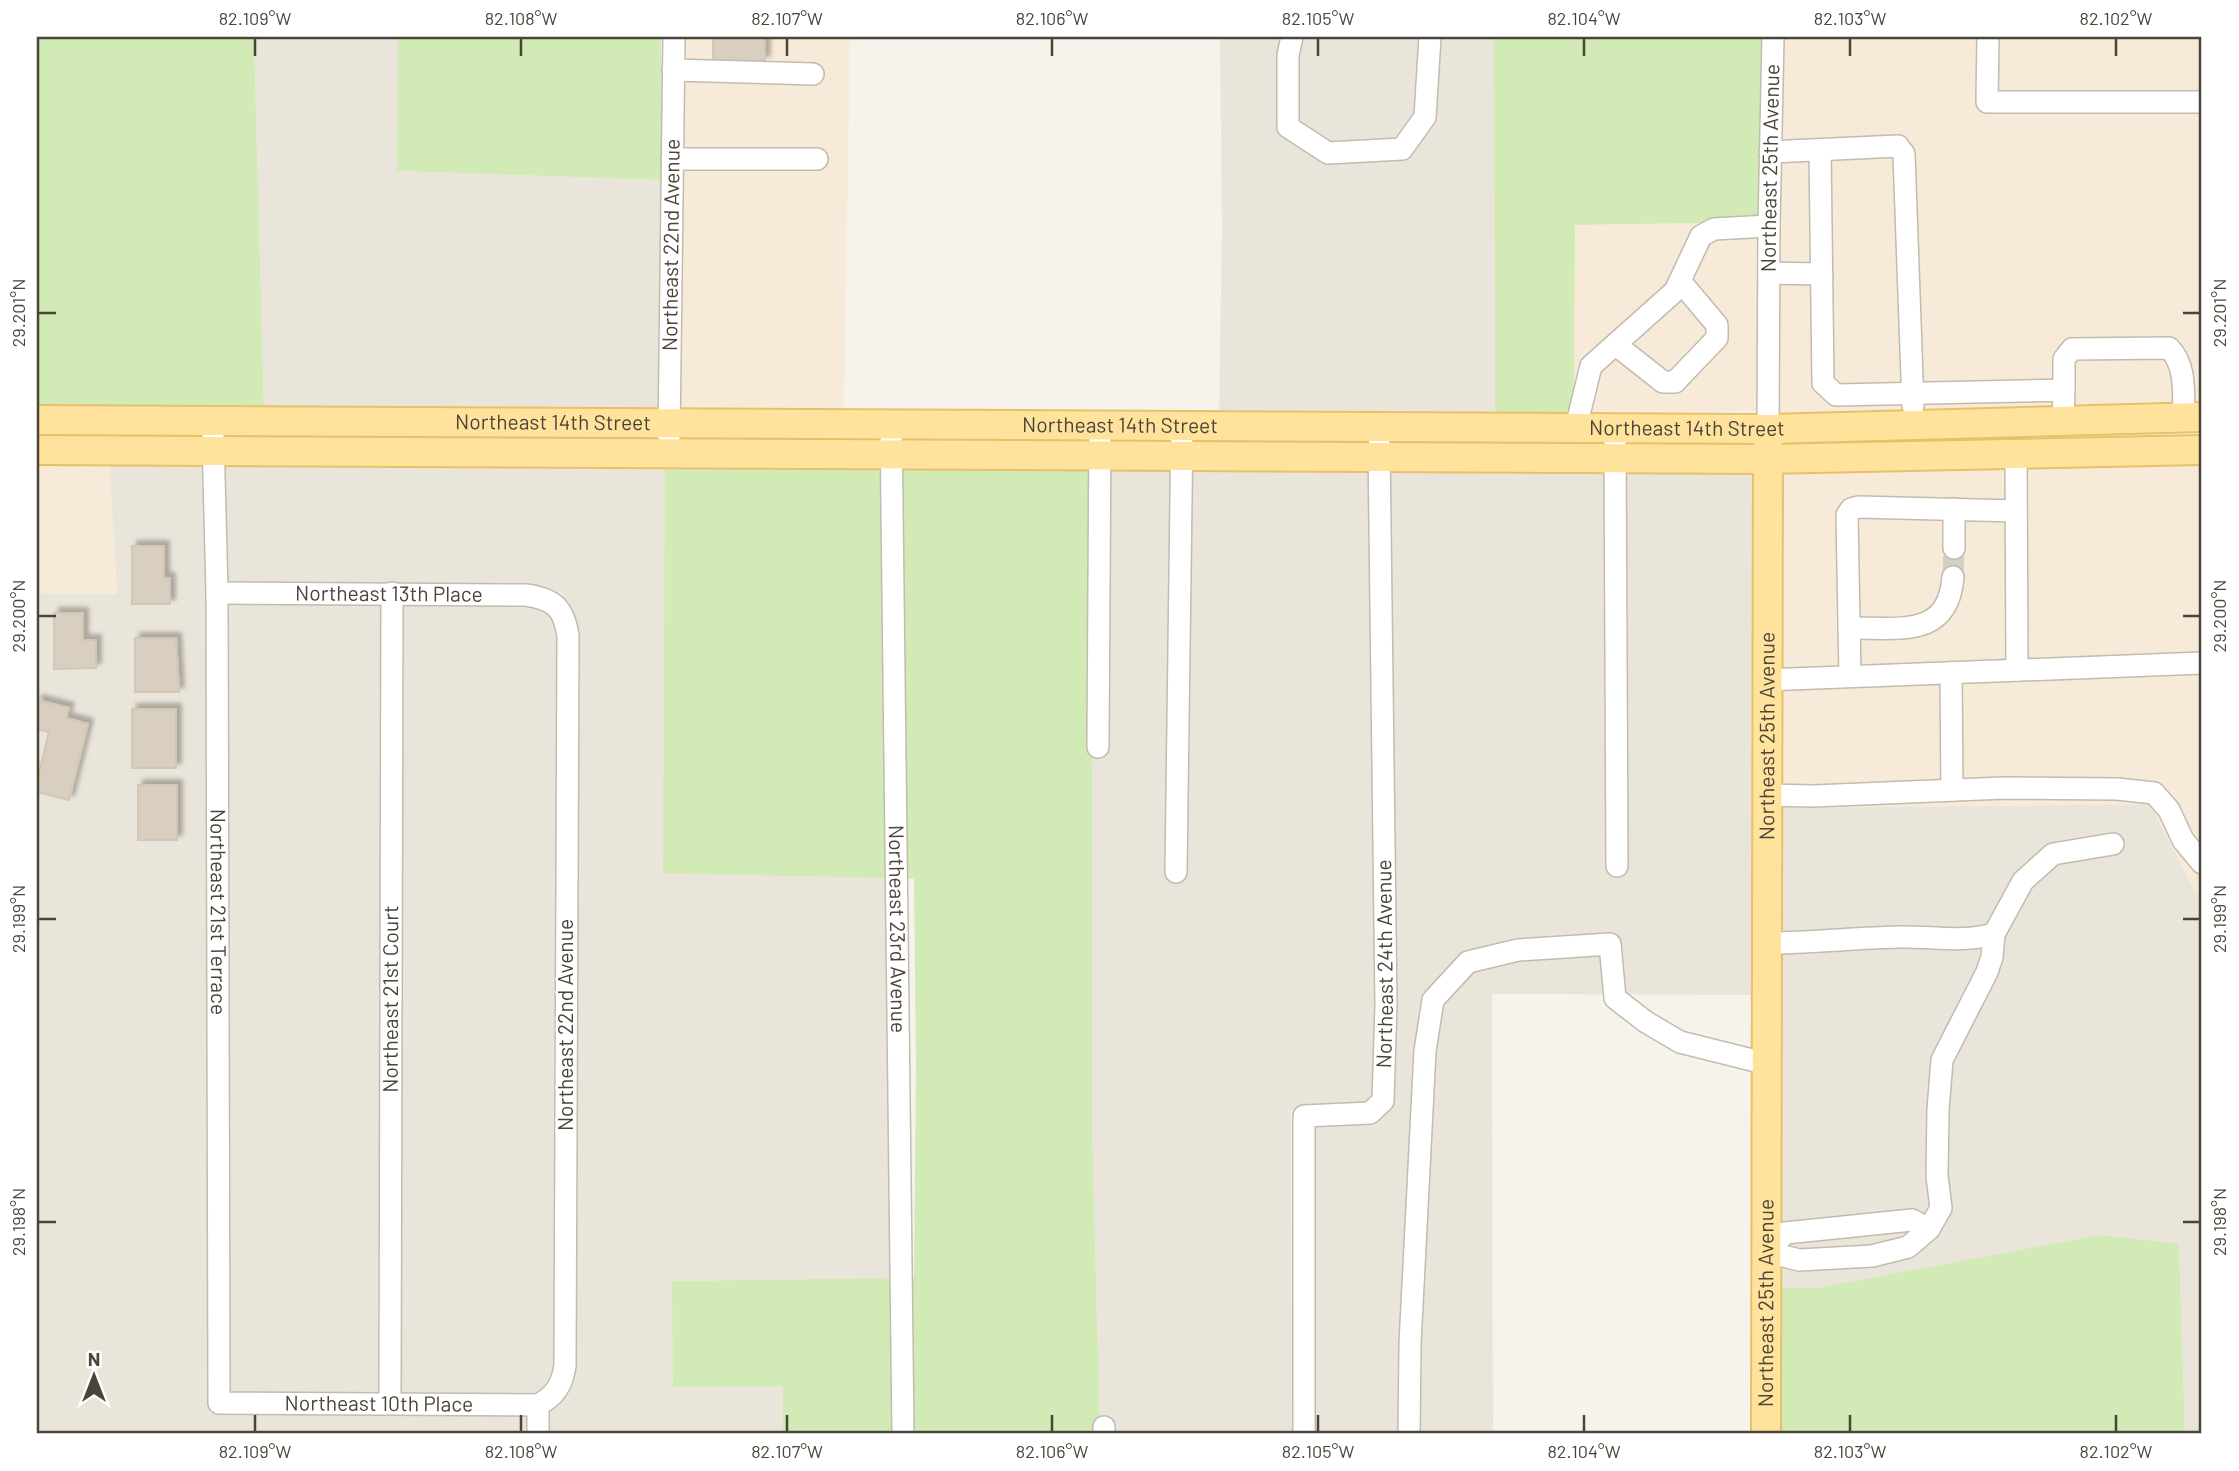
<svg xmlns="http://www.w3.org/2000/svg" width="2239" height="1471" viewBox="0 0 2239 1471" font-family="Barlow,sans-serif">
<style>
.residential{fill:#eae5da}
.commercial{fill:#f7ead8}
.green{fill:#d2eab5}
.building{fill:#d8cfc1;stroke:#d3c7b4;stroke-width:2;filter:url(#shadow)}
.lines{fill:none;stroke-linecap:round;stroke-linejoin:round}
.minor-tunnel{stroke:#d4d0c8;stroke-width:21;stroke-dasharray:21 10;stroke-linecap:butt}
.minor-casing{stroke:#c2bbae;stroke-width:24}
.major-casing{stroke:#e6c16a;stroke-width:32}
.minor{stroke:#fff;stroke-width:21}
.major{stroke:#ffe39c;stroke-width:28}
.ticks{fill:none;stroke:#4b4439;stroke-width:2.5}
.labels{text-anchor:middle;stroke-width:5;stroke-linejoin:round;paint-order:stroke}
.street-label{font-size:21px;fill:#4b4439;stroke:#fff}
.neatline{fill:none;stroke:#4b4439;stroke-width:2.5}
.ticks-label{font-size:18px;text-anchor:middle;fill:#4b4439}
</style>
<defs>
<filter id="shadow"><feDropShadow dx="5" dy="-5" stdDeviation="2" flood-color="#0004"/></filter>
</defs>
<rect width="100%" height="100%" fill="#f6f3ec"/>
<g class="residential">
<path d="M254,37H398L397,171L662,180L659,412L264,410Z"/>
<path d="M1220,37H1494L1495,416L1219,414L1222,231Z"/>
<path d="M109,462H204L208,593L210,1413L529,1415V1434H37V593L117,594Z"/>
<path d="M223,462L665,464V502L887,878L892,1278L672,1281L784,1386L783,1434H548L547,1411L565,1396L570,603L560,592L557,594L545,587L526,584L226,582Z"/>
<path d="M1093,466L1370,468L1377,1004L1374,1095L1366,1103L1304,1105L1299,1110L1291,1111L1292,1434H1100L1092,1124Z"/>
<path d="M1389,468L1759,470V995L1492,994L1493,1432L1628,1434H1314L1313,1126L1370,1124L1376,1121L1389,1108Z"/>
<path d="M226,604H383L381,1392H228Z"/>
<path d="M402,604L526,605L541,608L551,615L557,625L555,1365L554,1375L543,1390L536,1394L400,1392Z"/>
<path d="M2150,804L2197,895L2202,896V1434H2185L2179,1244L1818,1288H1777V808Z"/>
</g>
<g class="commercial">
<path d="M683,37H850L844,412H678Z"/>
<path d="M1782,37H2202V404L1778,418Z"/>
<path d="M1759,222V411L1574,412L1575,225Z"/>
<path d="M2202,460V896H2197L2150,804L1777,808L1778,470Z"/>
<path d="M37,461L109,462L117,594L37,593Z"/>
</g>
<g class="green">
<path d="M37,37H254L264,410L37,409Z"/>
<path d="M398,37H661L662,180L397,171Z"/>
<path d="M1494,37H1763L1759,222L1575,225L1574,412H1495Z"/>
<path d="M665,464L882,465L887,878L663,873Z"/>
<path d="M901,465L1093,466L1092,1124L1100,1434H912L910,1278H914L916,1066L914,879L906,878Z"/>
<path d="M2100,1235L2179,1244L2185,1434H1775L1777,1288H1818Z"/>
<path d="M892,1278L893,1434H783V1386L673,1387L672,1281Z"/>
</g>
<g class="building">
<rect x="713" y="37" width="52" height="24"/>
<path d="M132,546H164V578H170V604H132Z"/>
<path d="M54,613H83V640H96V668L54,669Z"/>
<path d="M135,638H176L179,692H135Z"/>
<path d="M37,700L69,708L66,718L88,724L69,800L37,792V781L49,732L37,729Z"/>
<rect x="132" y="709" width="44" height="59"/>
<rect x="138" y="785" width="39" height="55"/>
</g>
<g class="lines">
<path class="minor-tunnel" d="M1953,577L1954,548"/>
<g class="minor-casing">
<g id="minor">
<path d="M1292,37L1288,55V127L1328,153L1402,149L1425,117L1430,37"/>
<path d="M1988,37L1987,102H2202"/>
<path d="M673,70L813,74"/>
<path d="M1820,150L1823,383L1836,395L2064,390L2063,421"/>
<path d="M1770,152L1898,146L1904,154L1913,406"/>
<path d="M672,159H817"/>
<path d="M1769,273L1822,274"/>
<path d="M1616,345L1663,382H1675L1717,338V325L1680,281"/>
<path d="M2064,390V359L2072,349L2169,348C2187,366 2183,394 2184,418"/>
<path id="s1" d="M891,423L903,1434"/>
<path d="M1576,427L1591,366L1675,291L1701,236L1714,229L1769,226"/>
<path id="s2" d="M1768,429L1769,226L1773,37"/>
<path id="s3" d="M213,436L217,593L219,1403L538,1405"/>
<path id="s4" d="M669,437L674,37"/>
<path d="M1615,444L1617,866"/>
<path d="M2016,455L2017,670"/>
<path d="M1954,509V548"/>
<path id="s5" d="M217,593L526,595C554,599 564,608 568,636L565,1366C562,1385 555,1396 538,1405V1434"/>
<path d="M1849,628C1897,627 1948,640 1953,577"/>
<path d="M1951,673L1952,790"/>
<path d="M1850,676L1847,515L1851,509L1859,507L2016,511"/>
<path d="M1768,680L2202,663"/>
<path d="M1098,747L1100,424"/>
<path d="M1768,795L1814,796L2004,788L2117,789L2154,793L2169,810L2183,840L2202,863"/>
<path d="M1176,872L1182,424"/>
<path d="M1768,943C1811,943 1854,938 1898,937C1930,936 1963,943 1994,934L2023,881L2053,854L2113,844"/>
<path d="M1929,1229L1912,1220L1785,1233L1768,1252L1799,1260L1872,1256L1908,1247L1929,1229L1941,1208L1937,1176L1938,1110L1942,1060L1987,972L1992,957L1994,934"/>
<path id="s6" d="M390,1403L392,593"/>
<path d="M1104,1434V1427"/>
<path id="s7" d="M1304,1434V1116L1370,1113L1383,1101L1386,1005L1379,445"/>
<path d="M1409,1434L1410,1344L1425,1051L1433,1000L1468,962L1518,950L1610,944L1615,998L1646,1022L1680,1042L1768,1064"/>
</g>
</g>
<g class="major-casing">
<g id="major">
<path id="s8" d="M37,420L1768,429L2202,417"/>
<path d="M37,450L1768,459L2202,450"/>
<path id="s9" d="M1766,1434L1768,443"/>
</g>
</g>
<use href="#minor" class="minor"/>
<use href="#major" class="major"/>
</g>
<path class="ticks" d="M255,38V56M521,38V56M787,38V56M1052,38V56M1318,38V56M1584,38V56M1850,38V56M2116,38V56M38,313H56M2183,313H2200M38,616H56M2183,616H2200M38,919H56M2183,919H2200M38,1222H56M2183,1222H2200M255,1415V1432M521,1415V1432M787,1415V1432M1052,1415V1432M1318,1415V1432M1584,1415V1432M1850,1415V1432M2116,1415V1432"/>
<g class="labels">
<g class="street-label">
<text dy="7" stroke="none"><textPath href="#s2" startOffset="261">Northeast 25th Avenue</textPath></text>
<text dy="7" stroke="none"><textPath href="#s4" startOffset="192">Northeast 22nd Avenue</textPath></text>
<text dy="7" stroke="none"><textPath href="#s8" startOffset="516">Northeast 14th Street</textPath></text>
<text dy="7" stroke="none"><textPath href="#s8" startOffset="1083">Northeast 14th Street</textPath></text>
<text dy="7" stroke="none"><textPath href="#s8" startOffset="1650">Northeast 14th Street</textPath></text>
<text dy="7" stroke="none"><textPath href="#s5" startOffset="172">Northeast 13th Place</textPath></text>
<text dy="7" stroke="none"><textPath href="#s9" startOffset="698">Northeast 25th Avenue</textPath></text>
<text dy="7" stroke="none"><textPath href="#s3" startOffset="476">Northeast 21st Terrace</textPath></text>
<text dy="7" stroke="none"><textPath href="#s1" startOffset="506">Northeast 23rd Avenue</textPath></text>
<text dy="7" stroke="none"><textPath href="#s7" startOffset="539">Northeast 24th Avenue</textPath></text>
<text dy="7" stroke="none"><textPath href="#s6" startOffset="404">Northeast 21st Court</textPath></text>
<text transform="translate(566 1025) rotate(-90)" y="7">Northeast 22nd Avenue</text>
<text dy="7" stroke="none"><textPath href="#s9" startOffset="131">Northeast 25th Avenue</textPath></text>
<text dy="7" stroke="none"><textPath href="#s3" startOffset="1127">Northeast 10th Place</textPath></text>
</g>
</g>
<rect width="2239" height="1471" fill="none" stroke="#ffffff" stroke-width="77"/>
<g transform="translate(94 1376)" stroke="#ffffff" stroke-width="5" paint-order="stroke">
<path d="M0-5L12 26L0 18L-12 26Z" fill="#4b4439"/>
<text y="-10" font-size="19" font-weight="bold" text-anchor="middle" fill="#4b4439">N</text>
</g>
<rect x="38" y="38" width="2162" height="1394" class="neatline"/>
<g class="ticks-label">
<text x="255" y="25">82.109°W</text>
<text x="521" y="25">82.108°W</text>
<text x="787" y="25">82.107°W</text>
<text x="1052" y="25">82.106°W</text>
<text x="1318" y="25">82.105°W</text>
<text x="1584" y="25">82.104°W</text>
<text x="1850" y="25">82.103°W</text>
<text x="2116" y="25">82.102°W</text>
<text transform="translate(19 313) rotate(-90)" y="6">29.201°N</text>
<text transform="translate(2220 313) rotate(-90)" y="6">29.201°N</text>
<text transform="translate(19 616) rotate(-90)" y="6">29.200°N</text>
<text transform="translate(2220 616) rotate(-90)" y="6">29.200°N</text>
<text transform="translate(19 919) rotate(-90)" y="6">29.199°N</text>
<text transform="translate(2220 919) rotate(-90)" y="6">29.199°N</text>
<text transform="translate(19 1222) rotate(-90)" y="6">29.198°N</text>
<text transform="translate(2220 1222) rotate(-90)" y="6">29.198°N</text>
<text x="255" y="1458">82.109°W</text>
<text x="521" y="1458">82.108°W</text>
<text x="787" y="1458">82.107°W</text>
<text x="1052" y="1458">82.106°W</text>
<text x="1318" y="1458">82.105°W</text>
<text x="1584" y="1458">82.104°W</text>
<text x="1850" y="1458">82.103°W</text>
<text x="2116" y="1458">82.102°W</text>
</g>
</svg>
